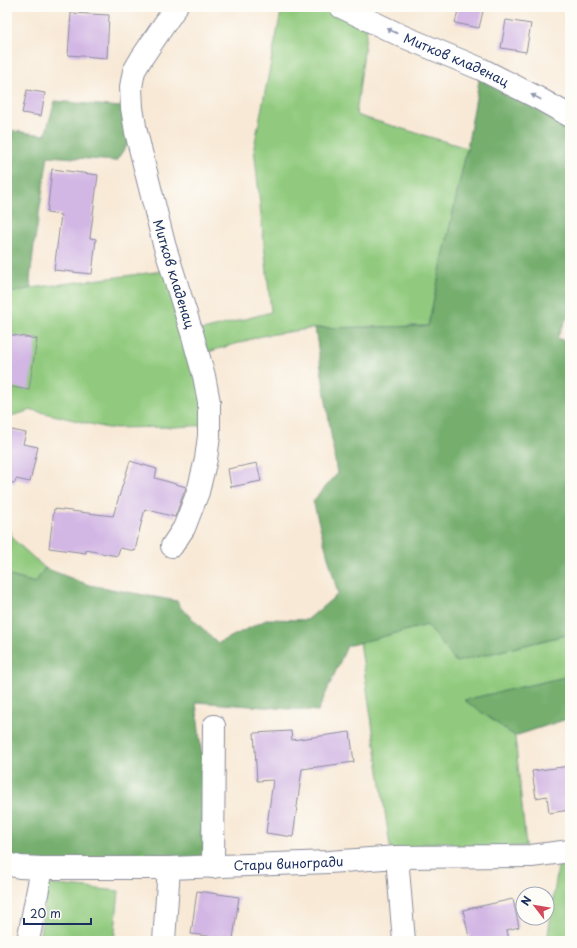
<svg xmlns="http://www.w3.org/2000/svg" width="577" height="948" viewBox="0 0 577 948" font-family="'Playpen Sans',sans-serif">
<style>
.green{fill:#91ca7e;stroke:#567c6e}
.forest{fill:#74ae6d;stroke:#486e66}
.building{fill:#d2b6e4}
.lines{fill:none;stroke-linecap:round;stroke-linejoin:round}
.minor-casing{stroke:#8a8c9a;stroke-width:24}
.minor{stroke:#fff;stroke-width:22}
.oneway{fill:#8d97ae}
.labels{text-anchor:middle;stroke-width:3;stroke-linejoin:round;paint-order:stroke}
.street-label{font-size:13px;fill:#1b2f5e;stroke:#fdfcf7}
</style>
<rect width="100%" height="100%" fill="#fdfcf7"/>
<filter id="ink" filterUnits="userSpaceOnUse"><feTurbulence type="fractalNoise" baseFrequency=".025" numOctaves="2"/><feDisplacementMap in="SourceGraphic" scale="8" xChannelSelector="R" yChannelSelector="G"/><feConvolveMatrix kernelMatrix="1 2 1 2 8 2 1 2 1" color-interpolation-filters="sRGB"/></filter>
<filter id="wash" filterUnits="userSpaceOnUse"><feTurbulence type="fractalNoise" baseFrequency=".012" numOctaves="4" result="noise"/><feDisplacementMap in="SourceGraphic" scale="16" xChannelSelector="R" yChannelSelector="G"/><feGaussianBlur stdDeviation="0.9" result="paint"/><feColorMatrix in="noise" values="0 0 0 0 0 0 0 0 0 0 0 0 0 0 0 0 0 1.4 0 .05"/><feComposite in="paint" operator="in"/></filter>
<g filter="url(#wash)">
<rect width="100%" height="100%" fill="#f8e9d6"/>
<g class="green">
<path d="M282,7H344L368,20L356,115L467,148L428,326L315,328L262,336L198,355L210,425L173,427L107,428L32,410L7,417V294L31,288L171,270L192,333L271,312L254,147Z"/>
<path d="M7,527L15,541L45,568L35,583L7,575Z"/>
<path d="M428,625L456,662L570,634V676L465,700L515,736L526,846L391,853L360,642Z"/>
<path d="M570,851V941H547L560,853Z"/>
<path d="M47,884L119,891L114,941H39Z"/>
</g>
<g class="forest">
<path d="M481,69L570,123V312L557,338L570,343V634L456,662L427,625L347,646L318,711L196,702L213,867L7,864V575L35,583L45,568L89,585L177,601L181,608L218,643L268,619L307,620L338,594L313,501L337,474L315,328L428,326L467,148Z"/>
<path d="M55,101L132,108L136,132L116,161L48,156L34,246L30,280L31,288L7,294V125L14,131L45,135Z"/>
<path d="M570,676V718L515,736L464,700Z"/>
</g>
<g id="blocks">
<g class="building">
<path d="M459,7H484L479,28L455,23Z"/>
<path d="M71,13L109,15L107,58L68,55Z"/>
<path d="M506,20L531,24L526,52L501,48Z"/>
<path d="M27,90L45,93L41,116L22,113Z"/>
<path d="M52,169L98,175L90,238L96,239L92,274L54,270L61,215L47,213Z"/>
<path d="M7,334L37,339L29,390L7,386Z"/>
<path d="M7,429L26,433L23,444L38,447L30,482L16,479L15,483L7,482Z"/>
<path d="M130,461L157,469L155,478L186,487L175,517L145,509L140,528L135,551L120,548L117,556L86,550V553L49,548L54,509L113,516Z"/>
<path d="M257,463L261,481L231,487L228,469Z"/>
<path d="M291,731L292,740L350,732L354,762L302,769L293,837L266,833L273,780L257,781L254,733Z"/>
<path d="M570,766V810L549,813L547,796L536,798L532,771Z"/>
<path d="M197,891L239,897L233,939L191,934Z"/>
<path d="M513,899L519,927L507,930L509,941H470L463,910Z"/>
</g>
</g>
</g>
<g filter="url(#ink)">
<use href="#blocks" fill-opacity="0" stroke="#8a8c9a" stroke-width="1"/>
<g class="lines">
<g class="minor-casing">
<g id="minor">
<path id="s1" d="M341,7L402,36L481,69L538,98L570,116"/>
<path d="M172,546L184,528L198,492L206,459L209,436V402L204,376L192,333L164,244L136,132L132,108L131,87L134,71L141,59L176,7"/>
<path d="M397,857L404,941"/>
<path id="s2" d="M7,864L20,867L42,868H169L329,862L397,857L531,856L570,851"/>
<path d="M213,867L214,726"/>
<path d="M28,941L42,868"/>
<path d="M164,941L169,868"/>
</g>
</g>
<use href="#minor" class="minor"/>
</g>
<defs><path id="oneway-solid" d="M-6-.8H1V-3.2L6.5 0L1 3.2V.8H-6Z"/></defs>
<g class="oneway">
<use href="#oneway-solid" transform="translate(392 31) rotate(-155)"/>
<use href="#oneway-solid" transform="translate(536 97) rotate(-152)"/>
</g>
</g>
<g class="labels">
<g class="street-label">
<text dy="5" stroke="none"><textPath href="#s1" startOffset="127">Митков кладенац</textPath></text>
<text transform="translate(174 274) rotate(73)" y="5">Митков кладенац</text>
<text dy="5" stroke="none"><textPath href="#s2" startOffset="282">Стари виногради</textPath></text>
</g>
</g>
<rect width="577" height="948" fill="none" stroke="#fdfcf7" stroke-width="24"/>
<g transform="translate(535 906) rotate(301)"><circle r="19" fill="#fdfcf7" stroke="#a3aaba"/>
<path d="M0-3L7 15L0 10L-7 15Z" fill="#d1495b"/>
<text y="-6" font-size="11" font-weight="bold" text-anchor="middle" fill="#1b2f5e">N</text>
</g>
<path d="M24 918v6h67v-6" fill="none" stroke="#1b2f5e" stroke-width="2"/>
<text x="30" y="918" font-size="12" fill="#1b2f5e" stroke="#fdfcf7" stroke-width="3" paint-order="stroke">20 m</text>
</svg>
